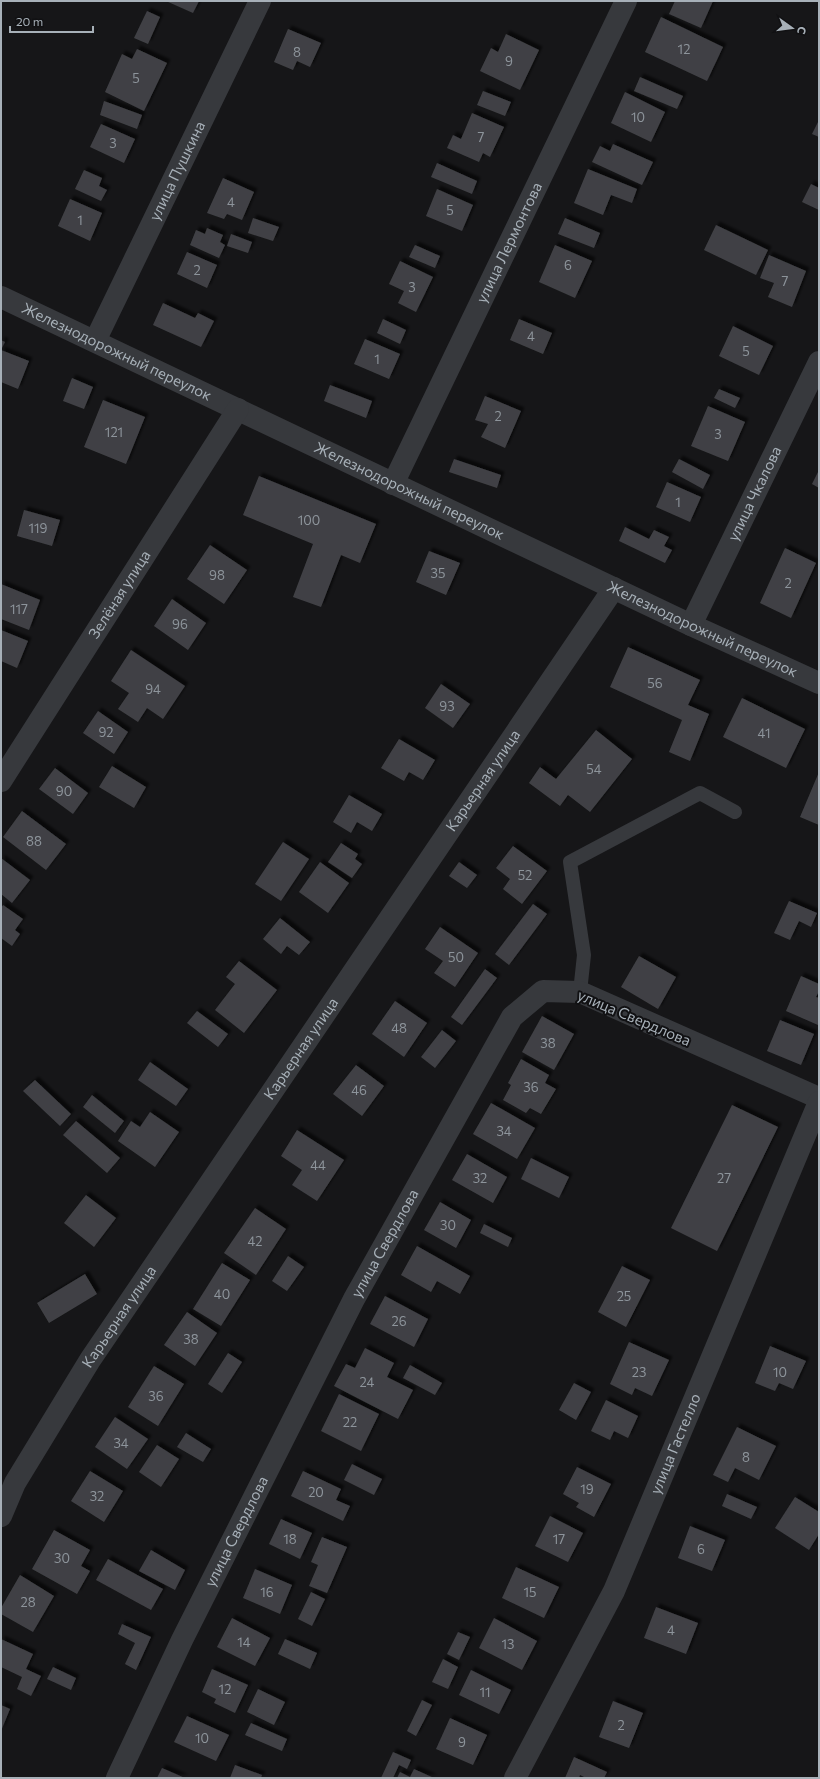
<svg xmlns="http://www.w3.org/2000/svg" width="820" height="1779" viewBox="0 0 820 1779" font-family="Commissioner,sans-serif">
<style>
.building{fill:#404145;filter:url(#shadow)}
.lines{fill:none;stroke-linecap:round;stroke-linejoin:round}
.lane{stroke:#37393d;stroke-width:14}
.street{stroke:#37393d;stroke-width:22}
.labels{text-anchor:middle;stroke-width:4;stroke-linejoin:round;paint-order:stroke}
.number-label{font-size:13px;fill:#8d949b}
.street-label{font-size:15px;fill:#a7b0b8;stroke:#111113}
</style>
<defs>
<filter id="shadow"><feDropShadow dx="3.5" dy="-3.5" stdDeviation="1" flood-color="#0009"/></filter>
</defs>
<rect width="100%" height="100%" fill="#161618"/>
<g class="building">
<path d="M166,1H199L193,13Z"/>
<path d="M675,1H713L701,28L669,14Z"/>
<path d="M147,11L160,17L148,44L134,38Z"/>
<path d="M661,17L723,47L707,81L645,52Z"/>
<path d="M288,29L321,43L310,67L297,61L293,70L274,62Z"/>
<path d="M506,34L539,50L520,90L480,71L491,48L498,52Z"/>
<path d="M137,49L167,63L144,111L105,92L122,54L132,59Z"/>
<path d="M640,77L683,96L677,109L634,91Z"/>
<path d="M483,91L511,102L505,116L477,105Z"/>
<path d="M625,92L665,112L651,142L611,123Z"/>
<path d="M104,101L142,115L137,129L100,115Z"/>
<path d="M472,113L504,127L490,157L483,153L479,162L447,148L453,135L461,139Z"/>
<path d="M819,120V137L812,134Z"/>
<path d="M101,124L135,139L124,163L90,147Z"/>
<path d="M613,144L653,162L642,185L592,162L600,146L610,151Z"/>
<path d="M437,163L477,181L472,194L431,177Z"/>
<path d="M588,169L637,189L632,203L611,195L603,215L574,203Z"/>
<path d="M84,170L102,178L99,186L107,190L101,201L75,189Z"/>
<path d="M223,178L254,192L242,220L227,214L224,219L207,213Z"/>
<path d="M811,184L819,188V210L802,202Z"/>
<path d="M437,189L473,205L462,231L426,216Z"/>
<path d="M70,199L102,213L90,241L58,226Z"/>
<path d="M253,218L279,227L273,241L248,233Z"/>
<path d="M565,218L600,233L594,248L558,234Z"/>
<path d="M716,225L768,250L756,275L704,250Z"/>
<path d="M207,228L223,235L220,242L225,245L219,258L190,245L196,230L205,234Z"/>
<path d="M231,234L252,242L248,253L227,246Z"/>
<path d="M415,245L440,256L435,268L409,257Z"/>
<path d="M555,245L592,261L575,298L539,282Z"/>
<path d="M187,252L217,265L207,288L177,274Z"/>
<path d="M769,255L806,271L792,307L768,297L774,283L760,278Z"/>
<path d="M400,261L433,277L416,312L398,303L404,291L389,284Z"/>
<path d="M163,303L195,318L198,313L214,321L201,347L153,325Z"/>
<path d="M383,319L406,330L400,344L377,333Z"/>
<path d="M519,319L552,333L543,354L510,340Z"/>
<path d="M733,326L773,346L759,375L719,356Z"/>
<path d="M365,339L400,354L389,379L354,364Z"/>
<path d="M1,340L5,342L1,350L29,361L18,389L1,382Z"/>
<path d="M72,378L93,387L84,409L63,401Z"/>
<path d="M330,385L372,401L366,418L324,401Z"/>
<path d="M719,389L740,398L735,408L714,398Z"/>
<path d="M485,396L521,411L505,448L481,437L488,424L475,420Z"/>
<path d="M103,400L145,417L126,464L84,447Z"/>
<path d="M708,406L745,422L728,461L691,446Z"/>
<path d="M454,459L501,475L497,488L449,472Z"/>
<path d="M679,459L710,475L703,489L672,472Z"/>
<path d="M819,470V488L812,484Z"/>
<path d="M259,476L376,524L360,563L341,555L321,607L293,597L313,544L243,515Z"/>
<path d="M667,482L701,497L690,522L656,507Z"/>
<path d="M24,510L60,520L52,546L17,536Z"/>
<path d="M625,527L649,539L654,530L669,537L664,546L672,550L665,563L619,541Z"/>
<path d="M210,545L247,570L224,604L187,579Z"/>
<path d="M785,548L816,563L791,618L760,603Z"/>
<path d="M429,551L460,563L446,595L416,582Z"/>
<path d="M1,584L40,600L29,630L1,619Z"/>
<path d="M172,599L206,623L188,650L154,626Z"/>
<path d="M1,630L28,641L17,668L1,661Z"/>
<path d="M628,647L700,680L688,705L709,714L690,761L669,752L682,720L610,687Z"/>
<path d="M131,650L185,686L163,719L147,708L138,722L118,709L129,693L111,681Z"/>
<path d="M441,684L470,704L453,728L425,708Z"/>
<path d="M742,698L805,729L786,768L723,737Z"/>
<path d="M98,711L128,732L114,754L83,733Z"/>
<path d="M596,730L632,759L590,812L568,795L560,806L529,783L540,767L556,779Z"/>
<path d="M399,739L435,760L423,780L409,772L404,781L381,768Z"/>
<path d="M112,766L146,787L134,808L99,787Z"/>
<path d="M55,768L88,793L73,814L39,789Z"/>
<path d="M819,772V825L800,817Z"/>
<path d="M349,795L382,814L372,831L357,822L351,833L333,822Z"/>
<path d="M22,811L66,844L46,870L3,837Z"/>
<path d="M283,842L309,859L281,901L255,884Z"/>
<path d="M341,843L358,854L355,859L362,864L352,878L328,862Z"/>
<path d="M513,846L547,871L522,904L503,889L510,879L496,868Z"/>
<path d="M1,858L30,880L12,903L1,894Z"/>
<path d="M320,862L349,883L328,913L299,892Z"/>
<path d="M459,862L477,875L467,888L449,876Z"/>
<path d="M789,901L817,913L811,927L799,921L790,940L774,933Z"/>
<path d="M533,904L547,914L509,965L495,954Z"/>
<path d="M3,905L23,919L15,930L20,934L12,946L1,938V908Z"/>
<path d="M280,918L310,942L299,955L287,946L281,954L263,939Z"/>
<path d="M440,927L478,953L455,987L434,973L443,961L425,949Z"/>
<path d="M639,956L676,977L658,1009L621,987Z"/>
<path d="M239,961L277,990L244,1033L215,1010L235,984L226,977Z"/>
<path d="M485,969L497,978L462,1025L451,1017Z"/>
<path d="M801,976L819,984V991L816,997L819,998L818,1025L786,1011Z"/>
<path d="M395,1001L427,1023L404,1057L372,1034Z"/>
<path d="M197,1011L228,1034L218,1047L187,1023Z"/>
<path d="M542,1016L574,1034L554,1070L522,1052Z"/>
<path d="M780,1020L814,1034L801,1065L767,1051Z"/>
<path d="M442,1030L456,1041L435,1068L421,1057Z"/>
<path d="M521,1059L549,1075L545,1083L556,1089L541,1114L530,1108L526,1113L503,1100L511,1085L508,1083Z"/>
<path d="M150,1062L188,1089L176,1106L138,1080Z"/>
<path d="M356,1065L384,1086L362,1116L333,1094Z"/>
<path d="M35,1080L71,1114L60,1126L23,1091Z"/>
<path d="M92,1095L124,1121L115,1133L83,1107Z"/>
<path d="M491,1103L535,1128L517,1159L473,1134Z"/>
<path d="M732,1105L778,1127L717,1251L671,1228Z"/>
<path d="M150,1112L179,1132L155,1167L118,1141L131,1121L140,1127Z"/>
<path d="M76,1121L120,1158L107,1173L63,1135Z"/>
<path d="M297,1130L344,1160L317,1201L292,1185L302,1170L281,1156Z"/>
<path d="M467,1154L507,1177L493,1203L452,1180Z"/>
<path d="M531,1158L569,1177L559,1198L521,1179Z"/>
<path d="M86,1195L116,1218L94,1247L64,1223Z"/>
<path d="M440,1202L471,1220L456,1248L424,1230Z"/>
<path d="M255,1208L286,1229L256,1275L224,1253Z"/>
<path d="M484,1224L512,1238L508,1247L480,1233Z"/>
<path d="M417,1246L470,1276L460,1294L437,1281L431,1292L401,1275Z"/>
<path d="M288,1256L304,1267L287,1291L272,1281Z"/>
<path d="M222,1263L250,1280L221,1326L193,1309Z"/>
<path d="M622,1266L650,1280L626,1327L598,1312Z"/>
<path d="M85,1274L97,1294L49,1323L37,1303Z"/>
<path d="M385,1296L428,1319L414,1347L370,1324Z"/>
<path d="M187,1312L217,1333L195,1366L164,1345Z"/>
<path d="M629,1342L669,1360L652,1396L635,1388L632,1395L610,1384Z"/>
<path d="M770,1346L806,1361L793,1389L779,1383L775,1391L755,1383Z"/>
<path d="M365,1348L394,1363L387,1377L413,1390L398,1419L334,1386L346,1364L355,1368Z"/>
<path d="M228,1353L242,1362L222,1393L208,1384Z"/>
<path d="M410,1365L442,1383L435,1395L403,1378Z"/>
<path d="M154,1366L184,1384L158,1426L128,1407Z"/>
<path d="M574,1383L591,1392L576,1420L559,1410Z"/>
<path d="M339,1394L379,1414L361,1451L321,1431Z"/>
<path d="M606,1400L638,1416L628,1438L614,1431L610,1440L591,1431Z"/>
<path d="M115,1417L148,1439L127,1469L95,1447Z"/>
<path d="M737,1427L776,1446L759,1480L735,1468L728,1482L713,1475Z"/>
<path d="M186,1433L211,1449L203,1462L177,1447Z"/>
<path d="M157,1445L179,1459L161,1487L139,1472Z"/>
<path d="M352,1464L382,1479L374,1495L344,1480Z"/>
<path d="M577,1467L611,1484L594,1517L576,1507L579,1503L563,1494Z"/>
<path d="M90,1471L123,1491L104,1522L71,1501Z"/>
<path d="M303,1471L341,1489L336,1500L350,1506L343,1521L291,1496Z"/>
<path d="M727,1494L757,1507L751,1519L722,1506Z"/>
<path d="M795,1497L819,1512V1534L809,1550L775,1528Z"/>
<path d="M550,1516L583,1533L568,1562L535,1546Z"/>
<path d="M281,1519L312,1533L300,1559L269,1544Z"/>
<path d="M690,1526L725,1540L712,1571L678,1558Z"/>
<path d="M54,1530L90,1550L81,1566L90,1571L77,1594L32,1569Z"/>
<path d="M322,1537L347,1547L327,1593L309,1586L318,1565L311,1562Z"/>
<path d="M151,1550L185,1570L175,1590L139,1571Z"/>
<path d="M108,1559L163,1589L151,1610L96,1580Z"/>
<path d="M516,1567L559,1587L544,1618L502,1598Z"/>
<path d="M255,1569L292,1585L280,1614L243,1598Z"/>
<path d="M20,1575L54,1596L33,1632L1,1614V1608Z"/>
<path d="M311,1592L325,1599L312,1626L298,1619Z"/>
<path d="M656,1607L698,1623L686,1654L644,1638Z"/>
<path d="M232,1618L270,1638L255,1666L217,1647Z"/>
<path d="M494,1618L537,1641L522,1670L479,1648Z"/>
<path d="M122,1624L151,1637L136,1670L125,1664L135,1643L118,1634Z"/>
<path d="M458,1632L470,1637L459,1660L447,1654Z"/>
<path d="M1,1639L33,1654L26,1669L41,1676L31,1696L17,1689L22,1677L1,1667Z"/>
<path d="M285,1639L317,1653L310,1669L278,1654Z"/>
<path d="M443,1659L458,1667L448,1689L432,1682Z"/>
<path d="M53,1667L76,1678L71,1690L47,1679Z"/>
<path d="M212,1669L248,1685L235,1713L214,1703L216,1699L202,1692Z"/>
<path d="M471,1670L511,1690L499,1714L459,1695Z"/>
<path d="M258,1689L285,1702L274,1725L247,1712Z"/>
<path d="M422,1700L432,1705L416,1736L407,1731Z"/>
<path d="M613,1701L643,1713L629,1748L599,1737Z"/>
<path d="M1,1705L10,1709L1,1731Z"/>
<path d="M187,1716L229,1735L216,1761L174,1742Z"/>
<path d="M450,1718L487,1735L473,1765L436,1749Z"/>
<path d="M251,1723L287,1739L282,1751L245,1735Z"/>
<path d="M393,1752L411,1760L407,1769L399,1765L393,1778H381Z"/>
<path d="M574,1757L607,1772L604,1778H586L580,1775L579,1778H565Z"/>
<path d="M235,1765L262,1775L261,1778H230Z"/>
<path d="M162,1768L185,1778H157Z"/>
<path d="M414,1769L434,1778H397L400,1772L410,1777Z"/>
</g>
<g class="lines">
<path class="lane" d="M580,992L584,955L570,862L700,793L735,812"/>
<g class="street">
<path id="s1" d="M1,297L691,625L819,683"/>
<path id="s2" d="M95,341L260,1"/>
<path id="s3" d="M393,484L626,1"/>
<path id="s4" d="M691,625L819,362"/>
<path id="s5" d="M1,781L238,409"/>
<path id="s6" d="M1,1516L15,1483L90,1360L614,588"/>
<path id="s7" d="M117,1778L182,1640L354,1299L512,1017L543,991L580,992L819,1098"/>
<path id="s8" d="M515,1778L614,1591L819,1102"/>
</g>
</g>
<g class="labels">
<g class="number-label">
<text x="684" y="54">12</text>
<text x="297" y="57">8</text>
<text x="509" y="66">9</text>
<text x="136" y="83">5</text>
<text x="638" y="122">10</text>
<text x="481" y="142">7</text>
<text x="113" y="148">3</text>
<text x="231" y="207">4</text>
<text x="450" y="215">5</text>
<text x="80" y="225">1</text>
<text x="568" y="270">6</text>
<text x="197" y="275">2</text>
<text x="785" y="286">7</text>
<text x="412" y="292">3</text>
<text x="531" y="341">4</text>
<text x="746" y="356">5</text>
<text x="377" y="364">1</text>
<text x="498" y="421">2</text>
<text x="114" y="437">121</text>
<text x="718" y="439">3</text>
<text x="678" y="507">1</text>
<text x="309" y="525">100</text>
<text x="38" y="533">119</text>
<text x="438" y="578">35</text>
<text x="217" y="580">98</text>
<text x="788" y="588">2</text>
<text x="19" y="614">117</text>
<text x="180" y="629">96</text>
<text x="655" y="688">56</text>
<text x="153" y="694">94</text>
<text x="447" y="711">93</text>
<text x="106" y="737">92</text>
<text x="764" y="738">41</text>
<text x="594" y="774">54</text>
<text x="64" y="796">90</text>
<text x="34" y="846">88</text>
<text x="525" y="880">52</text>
<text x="456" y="962">50</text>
<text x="399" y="1033">48</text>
<text x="548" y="1048">38</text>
<text x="531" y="1092">36</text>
<text x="359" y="1095">46</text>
<text x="504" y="1136">34</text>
<text x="318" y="1170">44</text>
<text x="480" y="1183">32</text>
<text x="724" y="1183">27</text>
<text x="448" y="1230">30</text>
<text x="255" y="1246">42</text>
<text x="222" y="1299">40</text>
<text x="624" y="1301">25</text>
<text x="399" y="1326">26</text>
<text x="191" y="1344">38</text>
<text x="639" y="1377">23</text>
<text x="780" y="1377">10</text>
<text x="367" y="1387">24</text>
<text x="156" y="1401">36</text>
<text x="350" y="1427">22</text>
<text x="121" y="1448">34</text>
<text x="746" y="1462">8</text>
<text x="587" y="1494">19</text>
<text x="316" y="1497">20</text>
<text x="97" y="1501">32</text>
<text x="290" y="1544">18</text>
<text x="559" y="1544">17</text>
<text x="701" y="1554">6</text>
<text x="62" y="1563">30</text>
<text x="267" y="1597">16</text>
<text x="530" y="1597">15</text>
<text x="28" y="1607">28</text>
<text x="671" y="1635">4</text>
<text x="244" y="1647">14</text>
<text x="508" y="1649">13</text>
<text x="225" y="1694">12</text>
<text x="485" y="1697">11</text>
<text x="621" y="1730">2</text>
<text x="202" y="1743">10</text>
<text x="462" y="1747">9</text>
</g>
<g class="street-label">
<text dy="5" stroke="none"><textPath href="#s2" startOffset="189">улица Пушкина</textPath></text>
<text dy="5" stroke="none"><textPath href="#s3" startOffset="268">улица Лермонтова</textPath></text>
<text dy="5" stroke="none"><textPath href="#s1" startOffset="128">Железнодорожный переулок</textPath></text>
<text dy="5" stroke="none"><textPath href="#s1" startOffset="452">Железнодорожный переулок</textPath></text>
<text dy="5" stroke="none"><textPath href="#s4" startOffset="146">улица Чкалова</textPath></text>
<text dy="5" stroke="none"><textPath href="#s5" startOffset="221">Зелёная улица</textPath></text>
<text dy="5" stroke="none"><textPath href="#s1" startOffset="776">Железнодорожный переулок</textPath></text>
<text dy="5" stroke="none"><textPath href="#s6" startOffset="880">Карьерная улица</textPath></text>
<text transform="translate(634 1018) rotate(23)" y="5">улица Свердлова</text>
<text dy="5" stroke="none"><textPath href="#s6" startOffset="556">Карьерная улица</textPath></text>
<text dy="5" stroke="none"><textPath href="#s7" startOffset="598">улица Свердлова</textPath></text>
<text dy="5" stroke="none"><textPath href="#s6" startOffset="232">Карьерная улица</textPath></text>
<text dy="5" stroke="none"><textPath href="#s8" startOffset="371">улица Гастелло</textPath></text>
<text dy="5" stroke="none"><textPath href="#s7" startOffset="274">улица Свердлова</textPath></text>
</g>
</g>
<rect width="820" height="1779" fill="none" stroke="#a7b0b8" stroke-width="4"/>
<g transform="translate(792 28) rotate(104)" stroke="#111113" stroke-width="3" paint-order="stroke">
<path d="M0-3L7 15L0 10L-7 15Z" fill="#a7b0b8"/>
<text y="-6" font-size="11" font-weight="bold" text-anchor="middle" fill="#a7b0b8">С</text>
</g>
<path d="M10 26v6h83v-6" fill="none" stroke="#a7b0b8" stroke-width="2"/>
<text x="16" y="26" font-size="12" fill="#a7b0b8" stroke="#111113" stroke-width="3" paint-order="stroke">20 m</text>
</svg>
